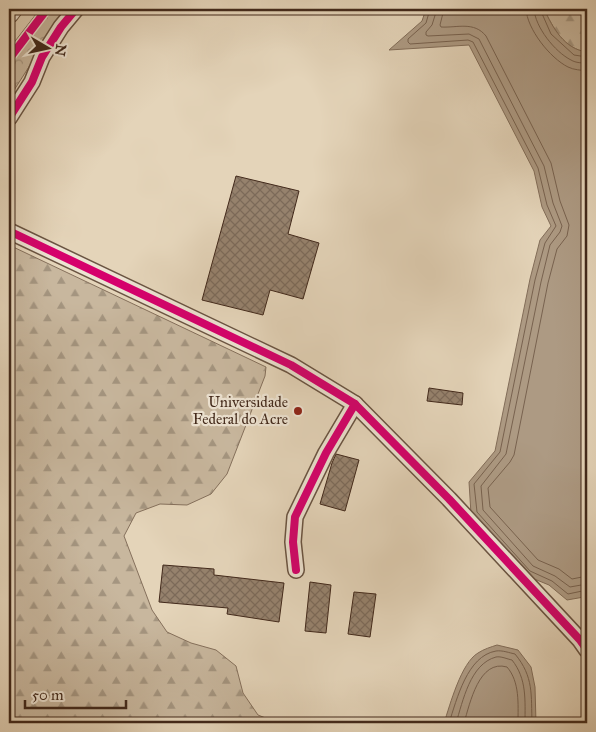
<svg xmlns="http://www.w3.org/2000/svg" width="596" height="732" viewBox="0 0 596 732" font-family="'IM FELL Great Primer',serif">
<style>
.forest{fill:url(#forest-firs);stroke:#85705c}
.park{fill:url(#park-crowns);stroke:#85705c}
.water{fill:#ad9a83;stroke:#826d59}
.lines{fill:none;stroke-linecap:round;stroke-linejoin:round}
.shore{stroke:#78624f;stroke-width:1}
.building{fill:url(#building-cross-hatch);stroke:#42291b}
.minor-casing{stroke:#6a5442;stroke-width:18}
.tertiary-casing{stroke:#6a5442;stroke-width:22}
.minor{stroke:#ede3d2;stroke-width:15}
.tertiary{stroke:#ede3d2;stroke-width:20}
.cycleway-casing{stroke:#ede3d2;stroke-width:11}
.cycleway{stroke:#d6006c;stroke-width:8}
.poi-dot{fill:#8f2418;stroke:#ede3d2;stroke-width:2}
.labels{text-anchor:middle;stroke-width:4.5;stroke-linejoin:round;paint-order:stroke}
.poi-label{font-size:15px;fill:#42291b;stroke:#ede3d2;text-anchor:end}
</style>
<defs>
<pattern id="forest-firs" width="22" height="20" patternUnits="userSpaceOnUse" patternTransform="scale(1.25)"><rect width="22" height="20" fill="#c8b79e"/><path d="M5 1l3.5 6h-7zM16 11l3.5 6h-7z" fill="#a49580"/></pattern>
<pattern id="park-crowns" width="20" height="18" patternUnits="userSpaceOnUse" patternTransform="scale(1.25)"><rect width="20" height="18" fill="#c8b79e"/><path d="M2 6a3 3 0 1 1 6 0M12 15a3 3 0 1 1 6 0" fill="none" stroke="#a49580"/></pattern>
<pattern id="building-cross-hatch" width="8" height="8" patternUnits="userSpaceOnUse" patternTransform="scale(1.25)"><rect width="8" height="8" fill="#96826d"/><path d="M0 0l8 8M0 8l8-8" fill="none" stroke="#7c6a59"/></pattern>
</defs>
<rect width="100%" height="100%" fill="#e4d4b9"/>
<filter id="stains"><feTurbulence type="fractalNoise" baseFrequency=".004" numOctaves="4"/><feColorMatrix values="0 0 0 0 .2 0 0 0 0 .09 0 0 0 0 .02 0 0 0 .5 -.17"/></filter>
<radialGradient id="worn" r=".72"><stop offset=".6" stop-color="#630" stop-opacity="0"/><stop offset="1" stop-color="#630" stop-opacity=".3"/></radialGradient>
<g class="forest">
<path d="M544,9H587V52C564,49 553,28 544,9Z"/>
<path d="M9,245L266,367L265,376L227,474L211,494L187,505L160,504L136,513L124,536L152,610L167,632L191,643L216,650L236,666L243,693L258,715L278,723H9V678L12,673L9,657V395L14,369L9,363Z"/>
</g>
<path class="park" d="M40,9H66L9,98V49Z"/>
<g class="water">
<path d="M426,9H544C553,28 564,49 587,52V590L584,597L567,600L549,585L527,576L471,514L469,482L495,451L530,279L540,240L551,226L542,207L534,171L469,45L389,50L422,21Z"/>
<path d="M497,645L518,650L531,667L535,687L536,723H444C450,705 461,663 478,653C484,649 491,647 497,645Z"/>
</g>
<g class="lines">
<g class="shore">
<path d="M430,9L426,23L408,39V42L410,44L468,40L473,42L538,168L547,205L556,226L545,243L535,280L500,452L474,484L477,512L530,571L552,581L568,594L587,590"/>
<path d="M437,9L432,25L426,32V35L428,36L469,34L479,39L544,166L553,203L562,226L560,232L550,245L541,282L506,454L481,486L483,510L533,566L555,576L570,587L587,584"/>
<path d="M444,9L440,25L441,27C457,28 474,21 486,36L551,163L560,201L569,225L567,236L557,249L548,283L514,455L510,462L488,488L490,507L538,560L559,569L572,579L587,576"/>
<path d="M526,9C527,29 550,58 568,67C574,70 581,70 587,71"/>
<path d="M534,9C535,27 555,52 571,60C576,63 582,63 587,63"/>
<path d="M540,9L551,34L574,55L587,57"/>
<path d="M449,723C457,699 467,656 496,651C502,650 510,653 515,654C534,677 531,695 532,723"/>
<path d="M456,723C463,701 470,664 496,657C501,656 507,659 512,660C527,679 525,700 525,723"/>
<path d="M464,723C470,703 479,659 507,667C520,682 518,704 518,723"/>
</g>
</g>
<g class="building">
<path d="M236,176L299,191L288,234L319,243L303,299L270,290L263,315L202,300Z"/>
<path d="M429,388L463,393L462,405L427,401Z"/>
<path d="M336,454L359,460L345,511L320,504L332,463Z"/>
<path d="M163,565L214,569V575L284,583L279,622L227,614L228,608L159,602Z"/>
<path d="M310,582L331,585L326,633L305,631Z"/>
<path d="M354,592L376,594L370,637L348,634Z"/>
</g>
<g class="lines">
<g class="minor-casing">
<g id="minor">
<path d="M9,118L32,82L42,57L61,27L76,9"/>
<path d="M9,231L291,365L355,404L449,499L580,640L587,650"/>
<path d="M296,570L293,542L295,517L326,453L355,404"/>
</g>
</g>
<g class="tertiary-casing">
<path id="tertiary" d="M9,13L12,9"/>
</g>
<use href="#minor" class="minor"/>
<use href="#tertiary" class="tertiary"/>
<g class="cycleway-casing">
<g id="cycleway">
<path d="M9,59L47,9"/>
<path d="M9,118L32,82L42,57L61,27L76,9"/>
<path d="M9,231L291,365L355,404L449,499L580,640L587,650"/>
<path d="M296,570L293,542L295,517L326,453L355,404"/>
</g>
</g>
<use href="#cycleway" class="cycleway"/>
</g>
<circle class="poi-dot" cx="298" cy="411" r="5"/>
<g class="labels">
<g class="poi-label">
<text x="288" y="407">Universidade<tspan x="288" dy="17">Federal do Acre</tspan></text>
</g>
</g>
<rect width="596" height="732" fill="none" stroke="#e4d4b9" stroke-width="30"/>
<rect x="10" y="10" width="576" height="712" fill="none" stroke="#42291b" stroke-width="2.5"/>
<rect x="15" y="15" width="566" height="702" fill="none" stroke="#42291b"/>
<g transform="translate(48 48) rotate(99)" stroke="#ede3d2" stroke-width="4" paint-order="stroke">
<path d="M0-4L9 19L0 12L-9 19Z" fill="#42291b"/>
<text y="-8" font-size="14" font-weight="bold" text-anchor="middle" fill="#42291b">N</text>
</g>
<path d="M25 700v8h101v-8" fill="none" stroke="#42291b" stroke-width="2.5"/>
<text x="32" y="700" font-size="15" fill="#42291b" stroke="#ede3d2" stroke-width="4" paint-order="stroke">50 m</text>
<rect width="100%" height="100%" filter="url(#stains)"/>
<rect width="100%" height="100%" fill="url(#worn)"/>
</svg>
